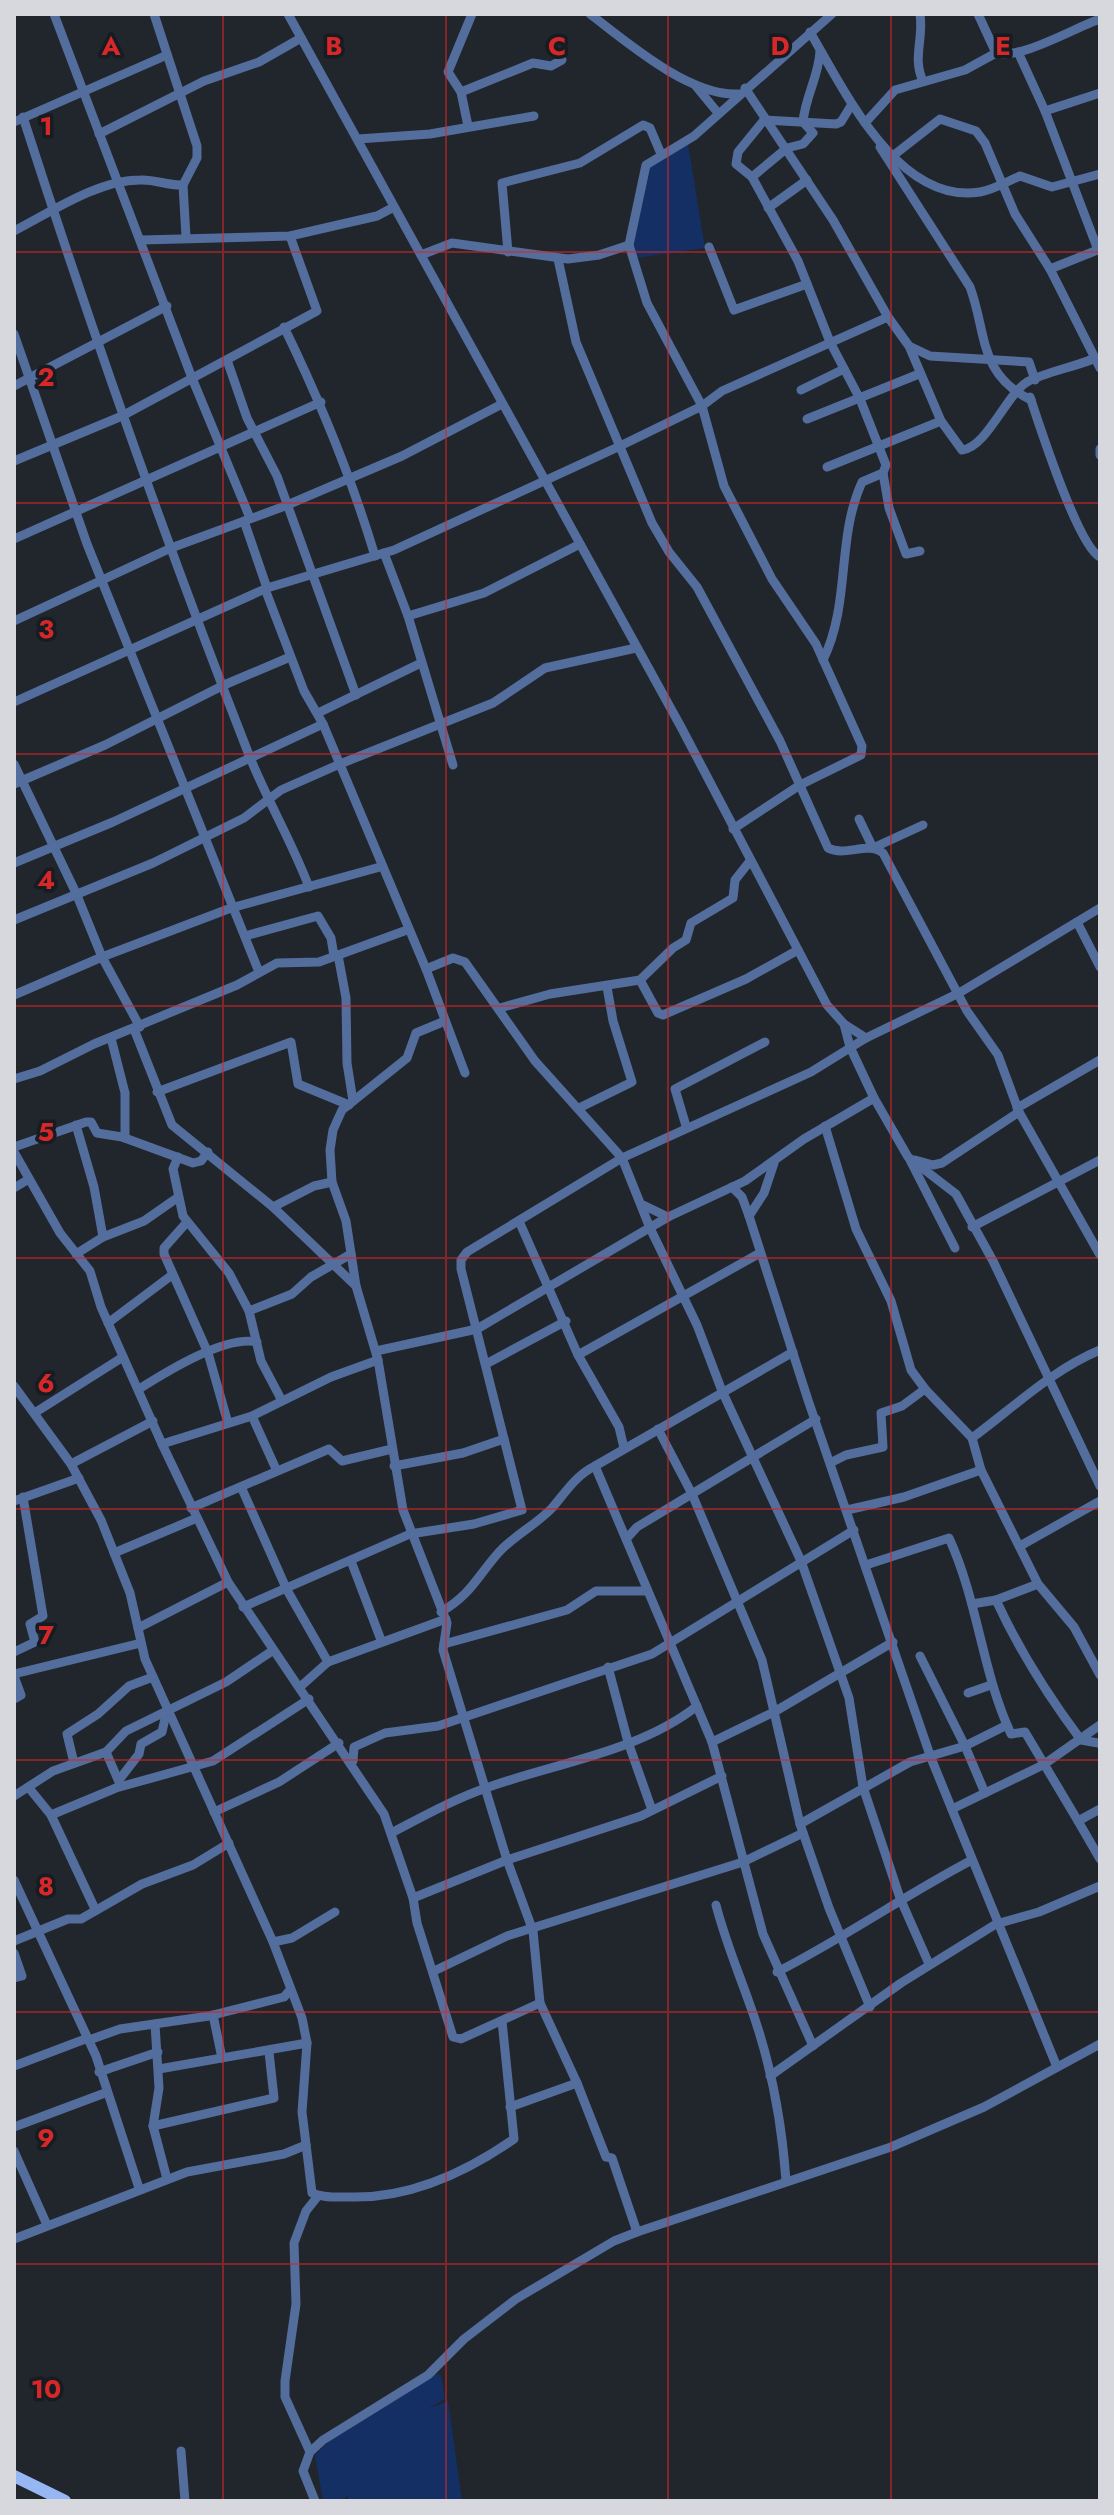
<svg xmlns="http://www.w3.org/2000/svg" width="1114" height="2515" viewBox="0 0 1114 2515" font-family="Jost,sans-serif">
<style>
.green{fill:#142f63}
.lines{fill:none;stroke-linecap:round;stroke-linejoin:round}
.minor{stroke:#536d9d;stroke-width:9}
.major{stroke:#96b7f3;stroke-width:12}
.grid{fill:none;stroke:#d62828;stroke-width:2;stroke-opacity:0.55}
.grid-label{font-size:26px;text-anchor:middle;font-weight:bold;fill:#d62828;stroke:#171b22;stroke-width:7;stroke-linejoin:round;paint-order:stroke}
</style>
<rect width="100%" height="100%" fill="#21252c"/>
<g class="green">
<path d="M688,144L705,248L636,258L632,243L647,167Z"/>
<path d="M436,2374L441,2375L445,2399L428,2409L448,2401L462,2501H347L348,2495L341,2501H323L315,2455L329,2441Z"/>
</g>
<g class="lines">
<g class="minor">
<path d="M54,14L192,378L250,518"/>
<path d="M154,14L197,146V158L183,185L186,237"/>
<path d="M288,14L681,727L827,1005L844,1024L866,1038"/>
<path d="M590,14C628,43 689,96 738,94"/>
<path d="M920,14C924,39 912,58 923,81"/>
<path d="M978,14L996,53C1020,60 1074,28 1100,19"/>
<path d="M810,32C844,90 898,205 980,192C993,190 1008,181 1020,176L1052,187L1100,174"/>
<path d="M1018,52L1045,111L1098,250"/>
<path d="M695,85L718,113"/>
<path d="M745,88L833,220L888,317L909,346L941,421L962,450C987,447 1006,395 1027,382C1043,373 1074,367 1093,359"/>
<path d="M461,92L533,63L551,66L562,60"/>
<path d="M1045,111L1100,93"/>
<path d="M23,117C92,332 167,545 249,755C267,800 292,842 309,887"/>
<path d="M764,120L738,152L736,164L752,177L798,261L830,342L860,399L886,465L883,473L862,482C836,539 851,603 823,660"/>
<path d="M764,120L836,124L841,122L852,104"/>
<path d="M14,122L167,55"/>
<path d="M865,123L895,90L965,70L996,53"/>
<path d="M468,126L461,92L448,72L472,14"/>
<path d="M99,134L204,81L259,62L301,38"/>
<path d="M358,139L430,134L534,116"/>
<path d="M880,147L970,287C987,333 978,374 1031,400"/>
<path d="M894,155L940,119L976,131L985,143L1015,214L1050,269L1100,368"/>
<path d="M752,177L787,148L803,144L813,133L803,122C805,97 819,76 820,51"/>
<path d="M768,208L807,180"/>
<path d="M14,231C51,212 98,180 140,180C155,179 168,186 183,185"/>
<path d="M142,240L290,236L377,216L394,207"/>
<path d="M709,247L734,310L807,284"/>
<path d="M508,252L502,183L580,163L643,125L650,128L661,154"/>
<path d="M421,255L452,243L568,259L599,255L629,245"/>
<path d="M558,259L576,342L652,523L669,552L697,587L780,741L828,848C846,857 867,841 883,853L967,1011L998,1055L1019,1112L1100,1255"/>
<path d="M1050,269L1100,249"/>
<path d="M284,327C321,403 351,476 375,556"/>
<path d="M14,334L87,544L259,972"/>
<path d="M909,346L930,356L1029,362L1035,380"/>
<path d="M227,360L247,418L277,476L356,695"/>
<path d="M14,386L167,306"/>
<path d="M801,390L844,369"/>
<path d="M1030,397C1040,427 1078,546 1100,557"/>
<path d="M807,419L919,374"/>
<path d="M1100,449V455"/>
<path d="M14,461L122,416L317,311L290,236"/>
<path d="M827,467L941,421"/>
<path d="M883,473L889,508L906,554L920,551"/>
<path d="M244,521L267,588"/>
<path d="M14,539L321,402"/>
<path d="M384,553L408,616L453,765"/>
<path d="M265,589L304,691L323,724L426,969L465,1073"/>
<path d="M408,616L484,593L580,544"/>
<path d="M14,621L171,548L285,506L402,456L502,404"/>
<path d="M14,702L267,588L394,550L618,447L702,406L722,391L888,317"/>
<path d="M318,713L421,663"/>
<path d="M14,764L76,893L102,957L140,1027"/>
<path d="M14,784L105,745L224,685L290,657"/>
<path d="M859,819L873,848L923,825"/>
<path d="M733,829L800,785L861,755L862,746L816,644L772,579L724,486L702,406L647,303L629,245L646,165L694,136L832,14"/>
<path d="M14,863L113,822L323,724"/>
<path d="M14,920L153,863L244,818L281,790L340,764L493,703L545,668L636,648"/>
<path d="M1077,922L1100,967"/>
<path d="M245,936L318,916L331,938L334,956"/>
<path d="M338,955L346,998L347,1063L353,1101"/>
<path d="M426,969L453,958L465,962L535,1061L622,1158L650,1228L697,1325L722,1391L801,1561L849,1698L863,1787L900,1898L929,1964"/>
<path d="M640,980L658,1013L663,1015L746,979L798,950"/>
<path d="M14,995L102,957L231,908L380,867"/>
<path d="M500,1008L550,994L640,980L673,948L686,940L691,923L733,898L735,880L750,861"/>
<path d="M445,1021L416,1033L407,1058L342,1110L333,1130L330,1150L332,1182L346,1221L356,1286L378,1360L403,1510L447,1623L443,1650L507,1860L533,1931L540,2003L577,2083L606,2157L612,2158L637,2232"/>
<path d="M844,1024L850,1047L874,1098L908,1157L956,1194L993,1261L1100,1486"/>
<path d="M134,1029L172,1125L273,1207L356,1286"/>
<path d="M111,1038L125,1093V1138"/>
<path d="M14,1079L40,1071L94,1044L237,985L277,963L319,962L407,930"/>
<path d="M157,1092L291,1042L298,1084L349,1105"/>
<path d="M579,1108L632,1082L613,1021L607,987"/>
<path d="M1017,1108L1100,1060"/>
<path d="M76,1125L94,1187L103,1237"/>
<path d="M686,1126L675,1089L765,1042"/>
<path d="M825,1126L856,1229L891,1301L911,1370L925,1389L972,1438L981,1470L1038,1584L1074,1627L1100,1675"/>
<path d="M14,1147L86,1122H91L97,1133L122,1137L193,1163L201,1161L208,1152"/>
<path d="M14,1152L60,1233L90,1271L101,1307L162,1444L228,1582L384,1814L413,1898L417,1923L453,2037L461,2039L540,2003"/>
<path d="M178,1157L173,1169L183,1216L229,1273L249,1311L261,1361L281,1399"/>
<path d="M910,1160L955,1248"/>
<path d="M915,1160L933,1165L942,1163L1019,1112"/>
<path d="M732,1187L742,1197L749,1216L808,1400L931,1758L1057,2067"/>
<path d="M14,1188L29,1179"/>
<path d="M643,1205L668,1217"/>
<path d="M273,1207L314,1186L332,1182"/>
<path d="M749,1216L764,1193L774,1163"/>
<path d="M519,1221L578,1355L619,1427L624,1448"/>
<path d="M187,1222L164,1248V1254L208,1353L228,1423"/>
<path d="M972,1227L1100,1160"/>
<path d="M76,1254L103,1237L144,1221L177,1198"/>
<path d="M249,1311L292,1294L311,1277L351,1254"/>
<path d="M108,1323L172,1275"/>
<path d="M376,1351L477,1329L668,1217L745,1181L804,1139L874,1098"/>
<path d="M793,1352L595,1466L712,1742L763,1934L813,2046"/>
<path d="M578,1355L760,1253"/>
<path d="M486,1364L566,1321"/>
<path d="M14,1386L71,1464L101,1520L130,1593L145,1659L273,1942L302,2018L307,2043L302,2112L312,2193C323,2198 337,2197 349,2197C409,2199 465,2173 514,2139L502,2021"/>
<path d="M139,1389C166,1372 225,1335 257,1342"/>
<path d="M36,1412L123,1357"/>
<path d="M252,1416L276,1469"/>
<path d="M658,1429L692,1494L762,1660L800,1824L829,1908L870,2007"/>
<path d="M972,1438C1014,1407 1052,1370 1100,1350"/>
<path d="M162,1444L252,1416L331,1377L378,1360"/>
<path d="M832,1462L846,1455L883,1447L881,1413L902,1406L925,1389"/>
<path d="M71,1464L153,1421"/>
<path d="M394,1466L463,1453L504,1439"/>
<path d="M242,1489L287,1590L328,1662"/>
<path d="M14,1501L79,1478"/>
<path d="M191,1508L329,1449L342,1461L392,1449"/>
<path d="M847,1510L904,1497L981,1470"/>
<path d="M628,1537L637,1527L816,1419"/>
<path d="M1020,1546L1100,1501"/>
<path d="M114,1553L197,1518"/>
<path d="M351,1561L381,1640"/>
<path d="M866,1565L949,1538C978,1601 982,1672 1011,1734L1025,1732L1078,1821"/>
<path d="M996,1600L1038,1584"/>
<path d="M972,1604L996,1600C1019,1650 1048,1696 1081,1740L1098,1743"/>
<path d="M243,1607L410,1534L474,1524L522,1510L461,1269V1260L467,1252L622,1158L811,1072L866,1038L959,993L1100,908"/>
<path d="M441,1612C472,1594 478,1575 500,1551C515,1535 537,1524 552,1508C565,1493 576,1475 595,1466"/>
<path d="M138,1628L228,1582"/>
<path d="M444,1644L567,1610L596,1591H646"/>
<path d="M14,1652L35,1642L30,1624L43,1616L23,1497"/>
<path d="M608,1667L628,1742L652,1810"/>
<path d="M14,1674L141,1643"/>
<path d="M14,1676L21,1695L14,1699"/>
<path d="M300,1687L328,1662L446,1619"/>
<path d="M968,1693L991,1685"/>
<path d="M712,1742L774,1712L893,1642"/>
<path d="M106,1752L119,1782"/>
<path d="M353,1761L354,1747L385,1733L438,1726L652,1654L854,1530"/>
<path d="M74,1763L67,1734L98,1714L129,1686L153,1677"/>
<path d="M119,1780L139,1754L141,1744L162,1732L166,1714"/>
<path d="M29,1788L51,1815L95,1909"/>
<path d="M985,1793L965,1746L1007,1725"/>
<path d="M14,1796L53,1771L106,1752L126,1731L226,1682L272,1651"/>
<path d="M952,1809L1043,1765L1100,1725"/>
<path d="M1100,1809L1078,1821L1100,1859"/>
<path d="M214,1812L279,1782L339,1743"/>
<path d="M51,1815L116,1788L213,1761L309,1699"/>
<path d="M800,1824L910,1762L965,1746L920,1656"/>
<path d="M391,1833C422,1817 452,1800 486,1788C555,1763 639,1752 697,1706"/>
<path d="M14,1880L96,2056L139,2188"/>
<path d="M413,1898L507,1860L641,1816L722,1776"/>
<path d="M716,1905C725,1940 738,1971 750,2005C770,2060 782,2123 786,2181"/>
<path d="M14,1941L68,1919H81L142,1884L193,1865L229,1843"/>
<path d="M273,1942L292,1938L335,1912"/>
<path d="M14,1953L22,1976L14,1978"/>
<path d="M434,1971L507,1936L743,1862L803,1833"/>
<path d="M777,1972C844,1938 905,1895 972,1860"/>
<path d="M213,2015L222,2058"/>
<path d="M155,2024L159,2088L153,2126L167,2179"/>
<path d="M89,2040L120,2029L209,2016L284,1997L290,1990"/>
<path d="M14,2066L88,2038"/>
<path d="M159,2069L307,2043"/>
<path d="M99,2072L158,2052"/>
<path d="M770,2076L901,1983L996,1924L1039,1912L1100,1886"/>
<path d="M510,2107L577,2083"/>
<path d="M153,2126L274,2098L269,2052"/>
<path d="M14,2127L105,2093"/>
<path d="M14,2151L47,2225"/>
<path d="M14,2239L187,2172L284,2154L306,2145"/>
<path d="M181,2451L185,2501"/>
<path d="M310,2452L285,2397V2381L296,2304L294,2243L306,2211L318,2196"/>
<path d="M315,2501L303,2471L310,2452L323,2440L428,2375L464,2339L516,2299L614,2241L637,2232L891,2147L984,2107L1100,2044"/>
</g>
<path class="major" d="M14,2476L65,2501"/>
</g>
<path class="grid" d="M223,14V2501M446,14V2501M668,14V2501M891,14V2501M14,252H1100M14,503H1100M14,754H1100M14,1006H1100M14,1258H1100M14,1509H1100M14,1760H1100M14,2012H1100M14,2264H1100"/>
<g class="grid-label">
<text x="111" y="55">A</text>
<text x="334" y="55">B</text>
<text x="557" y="55">C</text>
<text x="780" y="55">D</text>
<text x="1003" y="55">E</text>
<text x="46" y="135">1</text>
<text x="46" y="386">2</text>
<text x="46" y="638">3</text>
<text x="46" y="889">4</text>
<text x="46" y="1141">5</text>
<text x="46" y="1392">6</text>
<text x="46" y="1644">7</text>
<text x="46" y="1895">8</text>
<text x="46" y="2147">9</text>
<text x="46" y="2398">10</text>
</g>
<rect width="1114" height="2515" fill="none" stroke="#d6d8dd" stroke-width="32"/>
</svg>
